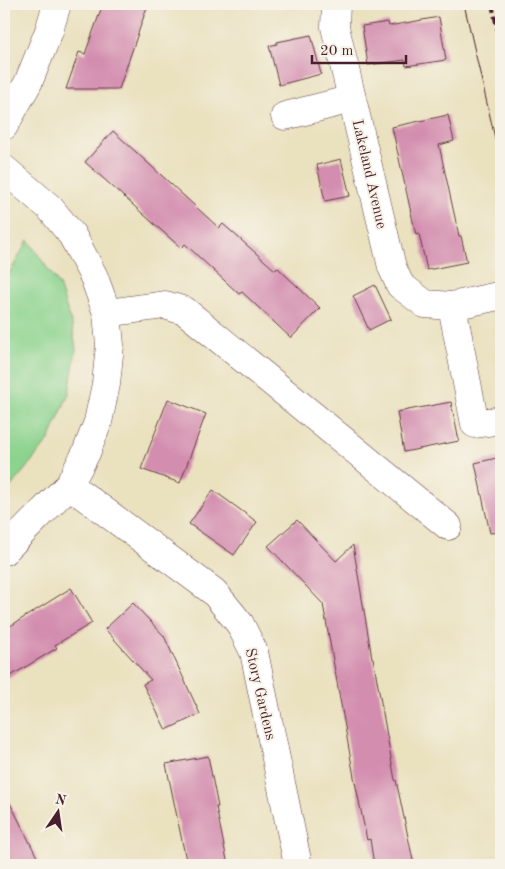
<svg xmlns="http://www.w3.org/2000/svg" width="505" height="869" viewBox="0 0 505 869" font-family="'Old Standard TT',serif">
<style>
.green{fill:#8bd38e;stroke:#6a795c}
.building{fill:#d38daf}
.lines{fill:none;stroke-linecap:round;stroke-linejoin:round}
.minor-casing{stroke:#623c41;stroke-width:29}
.minor{stroke:#fff;stroke-width:28}
.tram{stroke:#4a1f2b;stroke-width:1}
.rail{stroke:#4a1f2b;stroke-width:4;stroke-dasharray:8 4;stroke-linecap:butt}
.labels{text-anchor:middle;stroke-width:4;stroke-linejoin:round;paint-order:stroke}
.street-label{font-size:15px;fill:#4a1f2b;stroke:#f7f3e8}
</style>
<rect width="100%" height="100%" fill="#f7f3e8"/>
<filter id="ink" filterUnits="userSpaceOnUse"><feTurbulence type="fractalNoise" baseFrequency=".02" numOctaves="2"/><feDisplacementMap in="SourceGraphic" scale="10" xChannelSelector="R" yChannelSelector="G"/><feConvolveMatrix kernelMatrix="1 2 1 2 8 2 1 2 1" color-interpolation-filters="sRGB"/></filter>
<filter id="wash" filterUnits="userSpaceOnUse"><feTurbulence type="fractalNoise" baseFrequency=".0096" numOctaves="4" result="noise"/><feDisplacementMap in="SourceGraphic" scale="20" xChannelSelector="R" yChannelSelector="G"/><feGaussianBlur stdDeviation="1.12" result="paint"/><feColorMatrix in="noise" values="0 0 0 0 0 0 0 0 0 0 0 0 0 0 0 0 0 1.4 0 .05"/><feComposite in="paint" operator="in"/></filter>
<g filter="url(#wash)">
<rect width="100%" height="100%" fill="#eae1bf"/>
<path class="green" d="M28,240L59,285L72,325L76,349L69,393L49,440L4,495V283Z"/>
<g id="blocks">
<g class="building">
<path d="M103,4H148L119,89H66L79,52L85,54Z"/>
<path d="M439,17L446,60L406,66L405,60L368,65L362,26L388,22L389,26Z"/>
<path d="M311,35L321,74L279,85L269,46L277,44V42Z"/>
<path d="M448,115L454,141L439,145L459,236H461L467,262L427,270L419,234L416,235L392,127Z"/>
<path d="M113,131L219,228L223,224L275,270L278,268L320,308L291,338L242,292L239,294L185,244L181,248L85,162Z"/>
<path d="M341,159L350,196L325,201L317,165Z"/>
<path d="M375,285L391,319L369,330L353,296Z"/>
<path d="M168,399L206,414L180,483L141,469Z"/>
<path d="M451,402L459,441L404,452L397,412Z"/>
<path d="M501,457V532L490,533L475,463Z"/>
<path d="M213,490L257,522L234,555L189,524Z"/>
<path d="M297,520L336,561L353,545L372,658H373L395,780H396L414,865H374L370,839L367,840L354,777L323,604L268,546Z"/>
<path d="M71,588L92,623L55,645L57,648L4,680V630Z"/>
<path d="M133,603L164,636L200,714L166,730L143,684L151,680L105,629Z"/>
<path d="M208,756L218,807H216L228,865H187L166,764Z"/>
<path d="M4,791L41,865H4Z"/>
</g>
</g>
</g>
<g filter="url(#ink)">
<use href="#blocks" fill-opacity="0" stroke="#623c41" stroke-width="1"/>
<g class="lines">
<g class="minor-casing">
<g id="minor">
<path d="M336,4L335,27L392,267L400,285L425,304L452,306L498,296"/>
<path d="M285,116L352,99"/>
<path d="M4,126L28,83L49,31L57,4"/>
<path d="M4,169L49,207L72,235L94,277L107,313L110,345L106,384L98,422L86,453L69,485L4,551"/>
<path d="M452,306L475,424L501,420"/>
<path d="M107,313L165,305L185,311L448,526"/>
<path d="M69,485L214,592L240,624L254,652L298,865"/>
</g>
</g>
<use href="#minor" class="minor"/>
<path class="tram" d="M464,4L501,164"/>
<path class="rail" d="M492,4L501,46"/>
</g>
</g>
<g class="labels">
<g class="street-label">
<text transform="translate(370 174) rotate(77)" y="5">Lakeland Avenue</text>
<text transform="translate(261 694) rotate(77)" y="5">Story Gardens</text>
</g>
</g>
<rect width="505" height="869" fill="none" stroke="#f7f3e8" stroke-width="20"/>
<g transform="translate(58 812) rotate(13)" stroke="#f7f3e8" stroke-width="4" paint-order="stroke">
<path d="M0-4L9 19L0 12L-9 19Z" fill="#4a1f2b"/>
<text y="-8" font-size="14" font-weight="bold" text-anchor="middle" fill="#4a1f2b">N</text>
</g>
<path d="M312 55v8h94v-8" fill="none" stroke="#4a1f2b" stroke-width="2.5"/>
<text x="320" y="55" font-size="15" fill="#4a1f2b" stroke="#f7f3e8" stroke-width="4" paint-order="stroke">20 m</text>
</svg>
